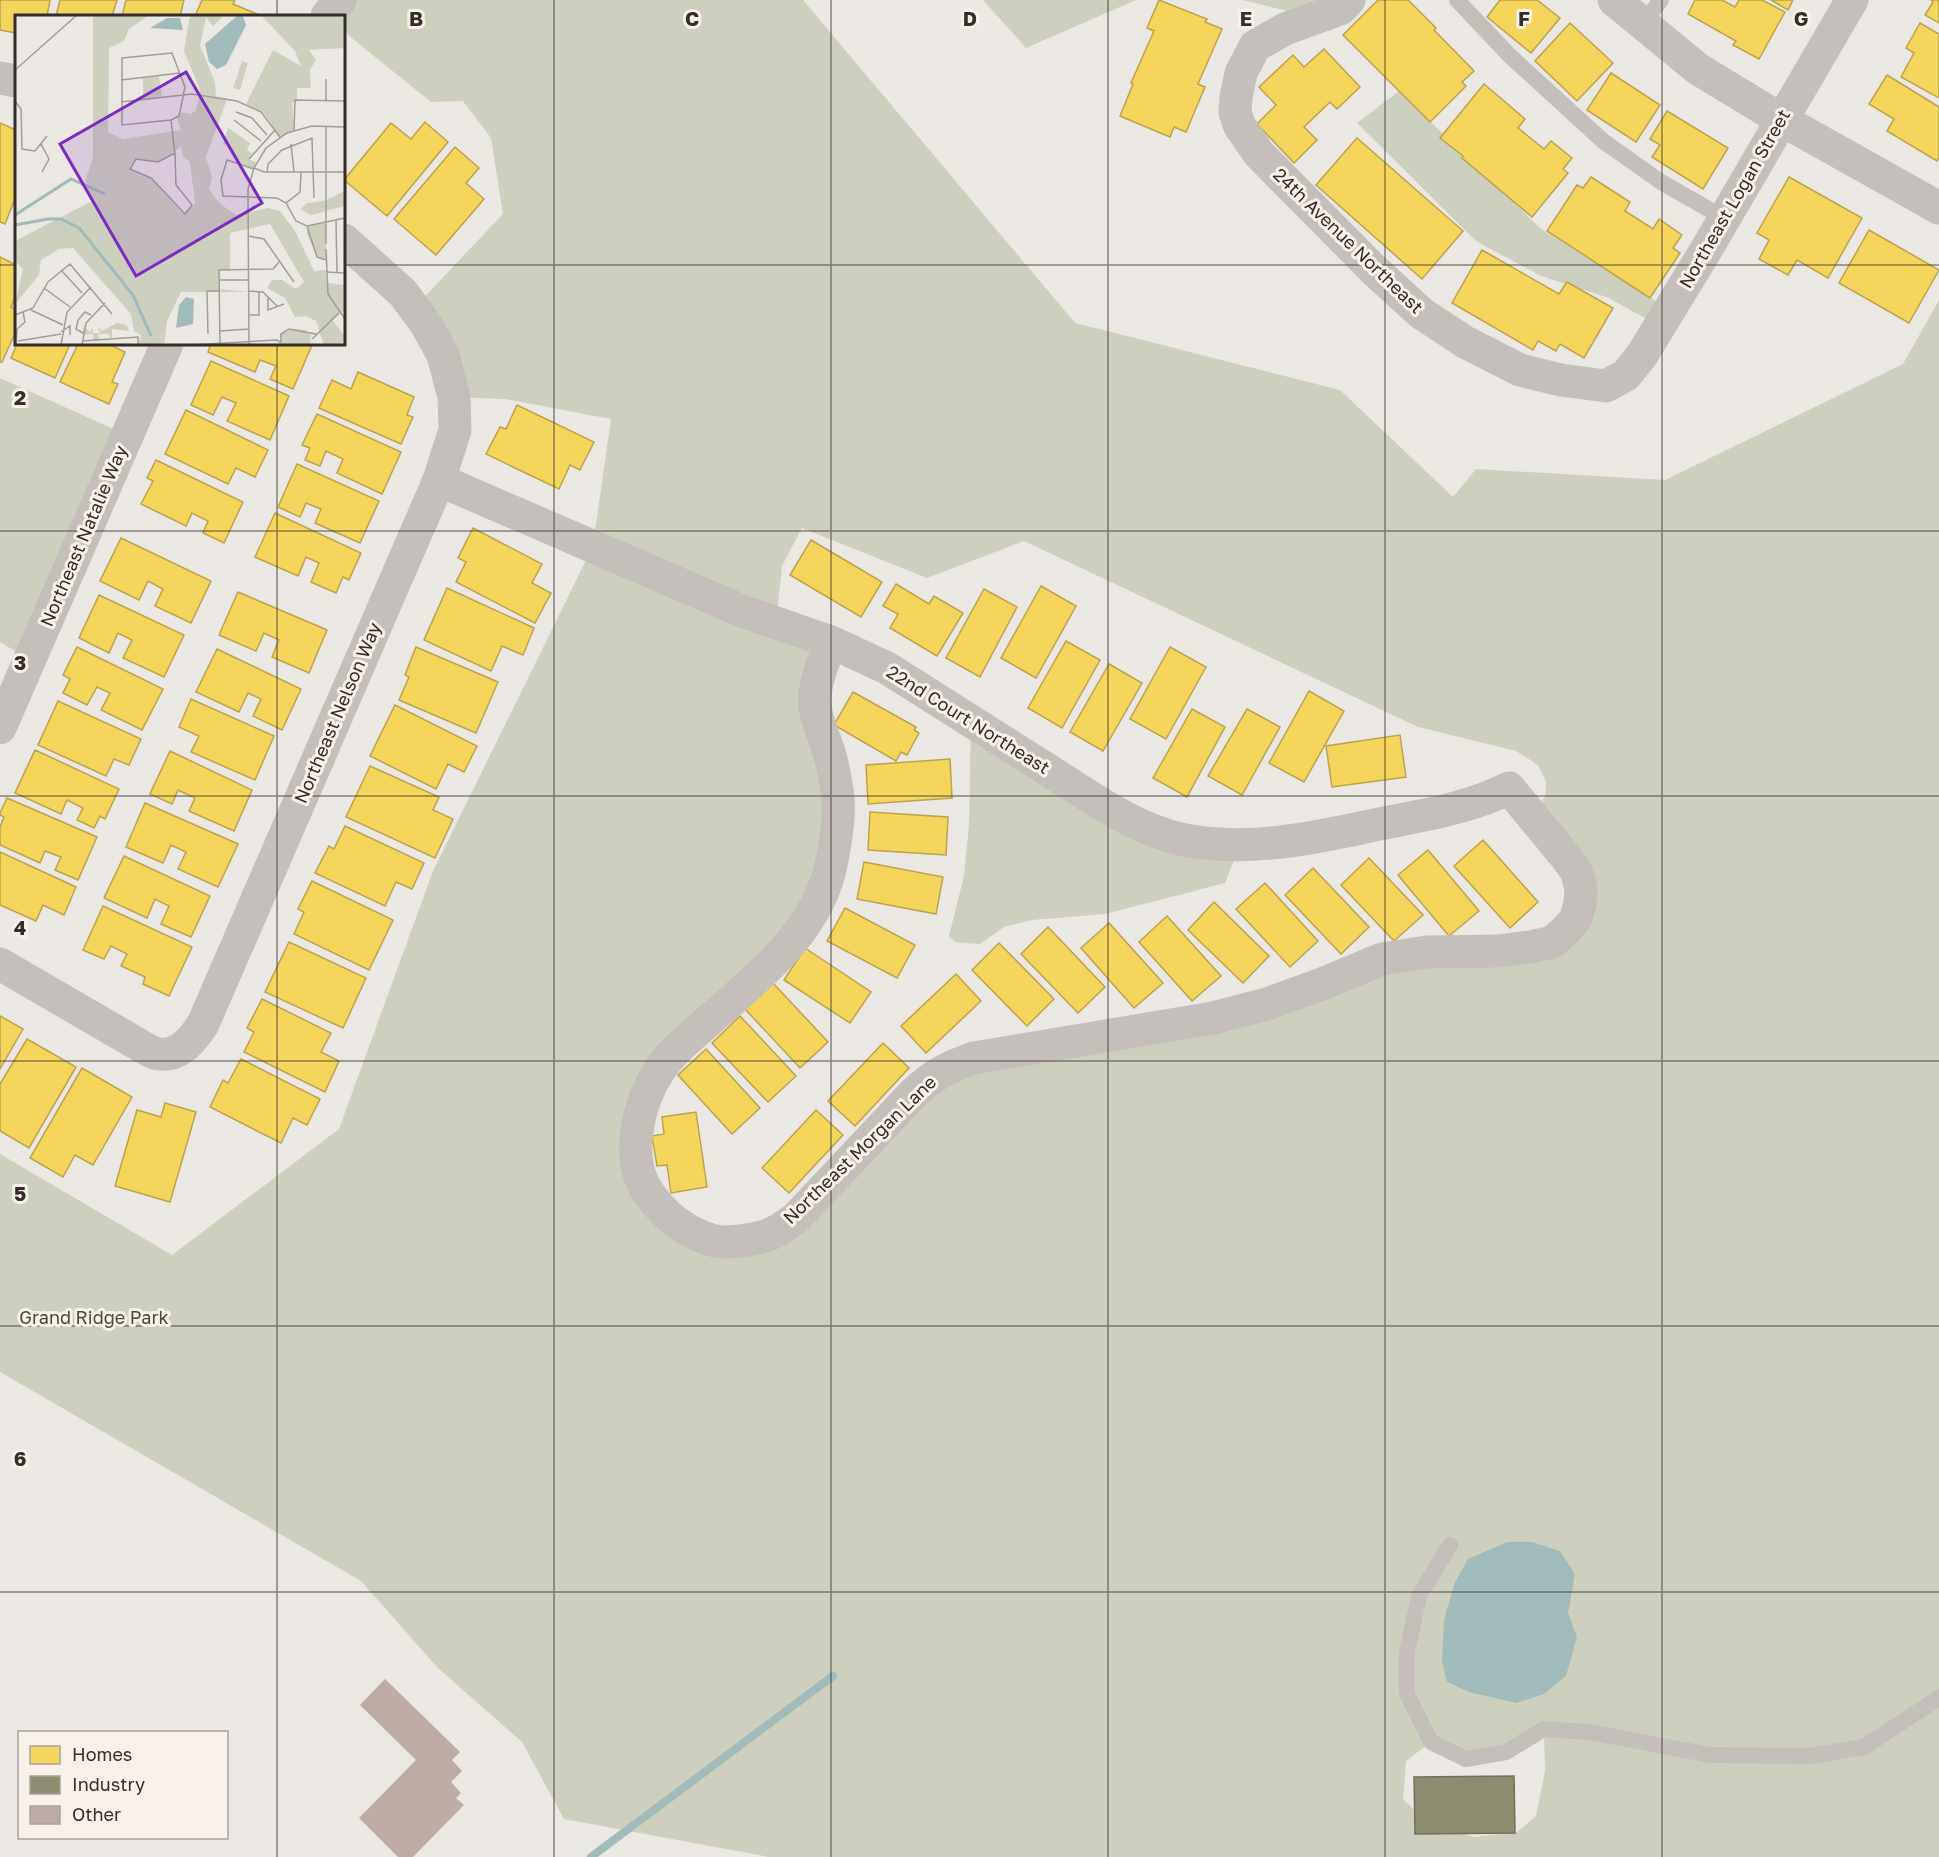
<svg xmlns="http://www.w3.org/2000/svg" width="1939" height="1857" viewBox="0 0 1939 1857" font-family="'Golos Text',sans-serif">
<style>
.green{fill:#cdd0be;fill-rule:evenodd}
.water{fill:#a1bbba}
.homes{fill:#f6d55c;stroke:#bca34d;stroke-width:1.5}
.industry{fill:#8c8c6e;stroke:#72705a;stroke-width:1.5}
.lines{fill:none;stroke-linecap:round;stroke-linejoin:round}
.stream{stroke:#a1bbba;stroke-width:8}
.building{fill:#bdaca6}
.service{stroke:#c5bfbb;stroke-width:16}
.minor{stroke:#c5bfbb;stroke-width:33}
.grid{fill:none;stroke:#352d2a;stroke-width:1.5;stroke-opacity:0.55}
.labels{text-anchor:middle;stroke-width:6;stroke-linejoin:round;paint-order:stroke}
.street-label{font-size:18px;fill:#352d2a;stroke:#f7f1ea}
.park-label{font-size:18px;fill:#455031;stroke:#f7f1ea}
.inset-river{fill:none;stroke:#a1bbba;stroke-width:3}
.inset-road{fill:none;stroke:#a29d98;stroke-width:1.5}
.view{fill:#7b2cbf;fill-opacity:0.15;stroke:#7b2cbf;stroke-width:3}
.inset-edge{fill:none;stroke:#352d2a;stroke-width:3}
.grid-label{font-size:20px;text-anchor:middle;font-weight:bold;fill:#352d2a;stroke:#f7f1ea;stroke-width:6;stroke-linejoin:round;paint-order:stroke}
</style>
<rect width="100%" height="100%" fill="#ebe7e2"/>
<g class="green">
<path d="M328,0H803L1075,323L1340,390L1453,497L1476,469L1665,480L1903,364L1939,300V1857H769L564,1819L522,1742L438,1668L361,1581L0,1372V1154L172,1255L339,1129L433,871L593,546L611,419L505,399L454,397L414,308L503,214L491,138L463,101L431,102L348,35L344,25V16ZM802,528L927,578L1024,541L1418,727L1516,751L1538,765L1546,782L1545,796L1539,806L1575,920L1498,951L1322,984L928,1080L746,1240L658,1207L639,1117L754,981L828,877L831,642L776,623L782,566ZM1544,1730L1545,1771L1536,1816L1517,1832L1474,1837L1422,1818L1403,1799L1406,1761L1431,1742L1466,1759Z"/>
<path d="M983,0H1136L1026,48Z"/>
<path d="M1242,0H1349L1316,18Z"/>
<path d="M1399,91L1541,229L1670,310L1659,326L1609,298L1541,276L1476,241L1357,123Z"/>
<path d="M0,378L127,435L30,660L0,642Z"/>
<path d="M971,721L1122,816L1240,845L1225,883L1105,914L1032,920L1004,927L980,944L955,942L949,936L964,876L969,825Z"/>
</g>
<path class="water" d="M1507,1542H1532L1560,1551L1575,1574L1568,1613L1577,1637L1566,1676L1544,1694L1516,1703L1469,1692L1447,1682L1442,1662L1444,1620L1455,1582L1468,1559Z"/>
<g class="homes">
<path d="M0,0H50L47,16H16V33L0,30Z"/>
<path d="M60,0H117L112,16H56Z"/>
<path d="M126,0H184L180,16H122Z"/>
<path d="M202,0H235L233,4L257,14L256,16H195Z"/>
<path d="M1159,0L1207,19L1205,22L1222,29L1198,84L1205,87L1186,132L1174,127L1170,137L1120,116L1133,84L1131,83L1154,31L1147,28Z"/>
<path d="M1378,0H1408L1436,28L1434,30L1474,71L1462,82L1466,86L1430,122L1343,35Z"/>
<path d="M1500,0H1537L1560,18L1531,53L1487,17Z"/>
<path d="M1695,0H1722L1735,7L1739,0H1762L1785,12L1759,59L1733,45L1736,41L1688,14Z"/>
<path d="M1771,0H1793L1788,10Z"/>
<path d="M1931,0H1939V23L1925,15L1933,2Z"/>
<path d="M1570,23L1613,63L1577,101L1535,61Z"/>
<path d="M1920,23L1939,34V98L1901,77L1914,53L1906,48Z"/>
<path d="M1324,49L1360,87L1337,109L1330,102L1304,127L1317,140L1294,163L1257,124L1276,105L1259,87L1293,55L1304,67Z"/>
<path d="M1611,73L1660,105L1636,142L1587,110Z"/>
<path d="M1887,75L1939,107V157L1937,161L1887,131L1894,119L1869,104Z"/>
<path d="M1484,84L1525,119L1518,128L1544,149L1551,141L1572,158L1563,169L1568,173L1532,217L1462,158L1463,156L1440,138Z"/>
<path d="M1667,111L1728,148L1703,189L1652,157L1660,145L1650,139Z"/>
<path d="M425,122L448,142L387,216L344,180L391,123L411,139Z"/>
<path d="M0,123L16,130V196L5,224L0,222Z"/>
<path d="M1357,138L1463,231L1422,279L1316,185Z"/>
<path d="M455,147L479,168L466,183L484,199L436,255L394,219Z"/>
<path d="M1591,177L1630,202L1625,211L1653,229L1659,219L1682,235L1673,248L1680,253L1650,298L1547,231L1577,185L1583,188Z"/>
<path d="M1789,177L1862,218L1828,278L1797,260L1788,275L1759,259L1769,240L1757,233Z"/>
<path d="M1869,230L1939,270L1909,323L1839,283Z"/>
<path d="M1482,250L1559,294L1567,282L1613,308L1584,358L1560,344L1556,351L1538,341L1533,350L1452,303Z"/>
<path d="M0,257L16,265V294L11,307L16,309V331L2,362H0Z"/>
<path d="M17,344H70L55,378L11,358Z"/>
<path d="M78,344H113L112,346L125,352L112,382L118,384L109,404L60,382Z"/>
<path d="M211,344H307L312,345L293,389L270,379L276,366L260,360L255,372L208,352Z"/>
<path d="M211,361L289,396L270,440L227,421L236,403L222,397L213,415L191,405Z"/>
<path d="M358,372L414,397L407,415L413,417L401,444L319,408L332,380L351,389Z"/>
<path d="M517,405L594,442L580,470L570,465L559,489L486,454L500,427L506,429Z"/>
<path d="M186,410L268,450L255,477L236,468L228,484L165,454Z"/>
<path d="M317,414L401,452L382,494L337,473L343,459L326,451L320,466L305,460L310,448L302,445Z"/>
<path d="M156,460L243,502L224,543L203,533L208,521L192,513L186,526L141,504L153,481L147,478Z"/>
<path d="M297,464L379,501L360,543L315,523L321,509L306,503L300,517L278,507Z"/>
<path d="M275,513L361,553L349,580L343,577L336,593L311,582L319,563L306,557L298,576L255,557Z"/>
<path d="M473,528L542,564L532,583L551,593L535,623L456,582L466,562L458,558Z"/>
<path d="M121,538L211,581L191,623L155,606L163,589L148,581L139,600L100,581Z"/>
<path d="M811,540L882,582L861,617L790,575Z"/>
<path d="M896,584L929,604L934,596L963,613L937,656L890,628L898,614L883,606Z"/>
<path d="M1041,586L1076,606L1036,678L1001,658Z"/>
<path d="M447,588L534,628L523,655L502,646L491,671L424,640Z"/>
<path d="M984,589L1017,607L980,677L946,658Z"/>
<path d="M238,592L327,630L309,673L272,657L279,640L264,633L256,651L219,635Z"/>
<path d="M99,595L184,635L164,677L123,658L132,640L118,633L109,653L79,638Z"/>
<path d="M1066,641L1100,660L1062,728L1028,708Z"/>
<path d="M77,647L163,689L142,730L101,710L110,693L97,687L87,705L63,693L70,679L63,675Z"/>
<path d="M416,647L498,682L476,733L399,700L409,677L405,675Z"/>
<path d="M1170,647L1206,667L1166,739L1130,719Z"/>
<path d="M217,649L301,689L282,730L253,716L261,699L248,693L239,712L196,692Z"/>
<path d="M1109,664L1142,683L1103,751L1070,732Z"/>
<path d="M1309,691L1344,711L1304,782L1269,763Z"/>
<path d="M853,692L916,727L914,730L919,733L907,755L901,752L896,761L834,725Z"/>
<path d="M191,699L274,736L255,780L191,752L199,736L179,727Z"/>
<path d="M58,701L141,739L129,765L114,759L106,776L38,745Z"/>
<path d="M395,705L477,746L464,772L448,764L436,789L370,756Z"/>
<path d="M1192,709L1225,727L1187,797L1153,778Z"/>
<path d="M1247,709L1280,727L1242,795L1208,776Z"/>
<path d="M1400,735L1406,777L1332,787L1326,746Z"/>
<path d="M35,750L119,789L105,819L100,816L94,828L77,820L83,808L67,800L61,814L15,793Z"/>
<path d="M170,751L252,790L234,831L189,811L195,798L178,790L172,804L150,794Z"/>
<path d="M950,759L952,798L868,804L866,765Z"/>
<path d="M370,766L439,797L433,810L453,819L435,858L346,817Z"/>
<path d="M7,798L97,837L78,880L55,870L61,857L45,851L40,863L0,845V827L4,817L0,815V813Z"/>
<path d="M145,803L238,844L218,887L178,869L186,852L171,845L163,863L126,847Z"/>
<path d="M870,812L948,817L946,855L868,850Z"/>
<path d="M345,826L424,863L412,889L396,882L385,906L315,873L329,846L334,849Z"/>
<path d="M1483,840L1538,902L1510,928L1454,866Z"/>
<path d="M1428,850L1479,911L1449,936L1398,875Z"/>
<path d="M0,852L76,887L64,915L43,905L36,921L0,905Z"/>
<path d="M124,856L210,896L191,937L161,924L169,906L155,899L147,918L104,898Z"/>
<path d="M1369,858L1423,915L1394,941L1341,885Z"/>
<path d="M864,862L943,877L936,914L857,899Z"/>
<path d="M1313,868L1369,927L1341,954L1285,895Z"/>
<path d="M312,881L393,920L369,970L294,934L304,912L298,909Z"/>
<path d="M1265,883L1318,941L1290,967L1236,909Z"/>
<path d="M1214,902L1269,956L1243,983L1188,930Z"/>
<path d="M103,906L192,947L169,996L143,984L145,977L121,966L127,954L111,946L104,959L83,950Z"/>
<path d="M845,908L915,945L897,978L827,941Z"/>
<path d="M1167,916L1221,976L1192,1001L1139,942Z"/>
<path d="M1109,923L1163,983L1134,1008L1081,948Z"/>
<path d="M1048,927L1105,987L1078,1013L1021,954Z"/>
<path d="M289,942L366,978L343,1028L265,992Z"/>
<path d="M999,943L1054,999L1027,1026L972,970Z"/>
<path d="M805,948L871,992L850,1023L784,980Z"/>
<path d="M956,974L981,1001L926,1053L901,1026Z"/>
<path d="M773,983L828,1042L800,1068L745,1009Z"/>
<path d="M262,999L331,1033L321,1052L339,1061L325,1092L244,1052L254,1032L247,1028Z"/>
<path d="M0,1016L23,1029L0,1069Z"/>
<path d="M740,1016L796,1076L768,1102L712,1043Z"/>
<path d="M27,1039L76,1067L29,1148L0,1131V1084Z"/>
<path d="M883,1043L909,1068L855,1126L828,1101Z"/>
<path d="M706,1049L760,1108L732,1134L678,1075Z"/>
<path d="M241,1059L320,1099L307,1125L293,1118L281,1143L210,1107L223,1080L228,1083Z"/>
<path d="M82,1068L132,1097L93,1165L75,1155L63,1177L30,1158Z"/>
<path d="M165,1103L196,1112L170,1202L115,1186L137,1110L161,1117Z"/>
<path d="M816,1110L843,1135L789,1193L762,1168Z"/>
<path d="M696,1112L707,1187L671,1193L667,1165L657,1166L652,1136L664,1134L662,1117Z"/>
</g>
<path class="industry" d="M1514,1776L1515,1833L1415,1834L1414,1777Z"/>
<g class="lines">
<path class="stream" d="M591,1857L833,1676"/>
</g>
<path class="building" d="M385,1679L460,1752L452,1760L462,1771L451,1782L461,1793L456,1798L464,1805L413,1857H398L359,1818L416,1760L360,1705Z"/>
<g class="lines">
<g class="service">
<path d="M1457,0L1509,55L1603,141L1661,182L1724,218"/>
<path d="M1642,25L1661,0"/>
<path d="M1450,1545L1419,1596L1407,1652V1694L1431,1742L1466,1759L1506,1752L1544,1729L1589,1732L1710,1755L1810,1756L1864,1747L1939,1698"/>
</g>
<g class="minor">
<path d="M1349,0L1340,9L1285,29L1255,46L1241,73L1236,97L1235,112L1239,125L1259,154L1373,269L1421,313L1465,342L1520,370L1561,380L1606,386L1626,375L1642,355L1703,255L1852,0"/>
<path d="M1614,0L1698,69L1782,120L1939,208"/>
<path d="M327,16L340,0"/>
<path d="M0,78L16,81"/>
<path d="M439,480L742,611L831,642L887,668C941,702 995,736 1048,770C1091,797 1135,830 1185,840C1246,852 1310,839 1370,826C1417,816 1466,810 1509,788L1566,857L1576,871L1581,887L1580,904L1575,920L1565,931L1552,942L1530,947L1498,951L1427,952L1382,959L1322,984L1267,1004L1213,1018L974,1058C946,1068 933,1075 912,1095L796,1218C789,1223 781,1229 773,1233C760,1239 729,1244 715,1241C687,1234 663,1215 648,1192C624,1157 639,1100 661,1068C673,1050 691,1037 706,1023C752,982 807,941 827,880C833,861 840,819 838,799C837,786 834,772 831,759C826,739 814,719 815,698C815,679 825,659 831,642"/>
<path d="M0,728L167,344"/>
<path d="M0,964L141,1046C146,1049 153,1053 158,1054C180,1057 193,1039 203,1024L439,480L455,430L454,397L443,355L426,324L403,293L344,240"/>
</g>
</g>
<path class="grid" d="M277,0V16M554,0V1857M831,0V1857M1108,0V1857M1385,0V1857M1662,0V1857M0,265H16M344,265H1939M277,344V1857M0,531H1939M0,796H1939M0,1061H1939M0,1326H1939M0,1592H1939"/>
<g class="labels">
<g class="street-label">
<text transform="translate(1735 199) rotate(-60)" y="6">Northeast Logan Street</text>
<text transform="translate(1348 241) rotate(44)" y="6">24th Avenue Northeast</text>
<text transform="translate(84 536) rotate(-67)" y="6">Northeast Natalie Way</text>
<text transform="translate(338 713) rotate(-67)" y="6">Northeast Nelson Way</text>
<text transform="translate(968 720) rotate(32)" y="6">22nd Court Northeast</text>
<text transform="translate(860 1150) rotate(-44)" y="6">Northeast Morgan Lane</text>
</g>
<g class="park-label">
<text x="94" y="1324">Grand Ridge Park</text>
</g>
</g>
<g transform="translate(15 15)">
<rect width="330" height="330" fill="#ebe7e2"/>
<path d="M78,0H143L133,1L114,14L109,26L94,33L93,117L108,124L166,115L162,103L167,97L176,99L181,95L185,75L169,36L175,0H209L198,11L191,2L185,31L200,67L201,82L212,84L191,142L197,163L194,174L204,188L221,200L253,193L265,196L280,216L299,256L311,255L312,268L330,270V295L317,305L329,320L330,330H309L301,306L291,301L280,302L270,283L252,273L257,265H267L281,274L289,267L255,209L215,218V254L204,255V274L233,277H166L152,306L149,330H123L126,320L119,316L116,299L58,233L44,234L26,245L24,260L0,289L8,254L0,246V226L77,186L70,166L78,143ZM166,132L168,142L175,147L180,189L168,199L133,161L115,154V150L121,144L144,147ZM246,0H330V33L294,35L301,45L295,55L296,73H282V85L277,88L279,115L265,122L250,100L231,89L258,35L286,51L280,36ZM227,46L233,48L225,75L218,73ZM144,61L147,82L128,85V63ZM213,113L235,128L232,135L237,138L234,144L241,148L239,154L221,147L218,136L208,128ZM330,176V191L296,200L285,194L292,188L309,186ZM311,208V245L304,244L292,220V211ZM102,308L112,310L114,316L97,314V324L93,319H83L85,325H79L78,319L67,320L69,311L75,317L78,313V318H85L83,312L87,316ZM278,314L290,315L296,320L295,330H267L266,319Z" fill="#cdd0be" fill-rule="evenodd"/>
<path d="M223,0L228,1L231,10L211,50L202,54L194,47L190,29ZM152,3H165L168,15L135,13ZM171,282L179,284L178,309L161,313L164,290Z" fill="#a1bbba"/>
<path class="inset-river" d="M0,200L56,164L90,179M0,210L33,204H46L64,213L118,280L136,321"/>
<path class="inset-road" d="M157,38L170,72L164,101L156,105L107,110V43ZM0,55L62,0M106,65L165,58M0,86L6,94L7,134L20,136L32,121M311,86V64M106,87L177,79L222,86L246,97L265,122M221,97L237,103L252,120M156,105L159,131L160,138V140L161,170L177,190L170,199L136,163L115,154L121,144L143,147L160,138M219,105L246,126M279,115L280,85L330,86M26,129L34,144L27,157M276,129L279,157M234,144L260,115M239,153L249,157H330M239,154L212,145L206,165L208,181L262,183L271,188L281,206L292,211L330,203M252,157L253,149L267,135L297,123L299,183M271,188L285,177L286,157M321,206L322,257M292,211L302,242L311,245M233,221L249,224L279,267M311,229V111M311,234L313,279L330,304M46,255L67,278M311,257L330,258M204,265H233M29,273L55,292M233,276L248,277L263,292M253,281V295L269,289M16,295L48,310M0,300L18,293L33,267L55,249L97,299M234,300H244V276M205,316L234,314M46,317L55,311V320M68,318L61,314L63,305L70,297L76,300M193,319L192,276H204M297,324L324,298M3,326L46,319M67,326L123,322V330M266,327V319L274,314L301,319M1,330L2,314L10,307L8,297M46,330L52,297L76,272M67,330L71,308L90,288M175,330L262,325L266,328M205,330L204,255L258,254L264,247M234,330L233,174L239,153L251,133L272,118L297,111L330,112"/>
<path class="view" d="M171,57L247,188L121,261L45,129Z"/>
<rect width="330" height="330" class="inset-edge"/>
</g>
<g class="grid-label">
<text x="416" y="26">B</text>
<text x="692" y="26">C</text>
<text x="970" y="26">D</text>
<text x="1246" y="26">E</text>
<text x="1524" y="26">F</text>
<text x="1801" y="26">G</text>
<text x="20" y="405">2</text>
<text x="20" y="670">3</text>
<text x="20" y="935">4</text>
<text x="20" y="1201">5</text>
<text x="20" y="1466">6</text>
</g>
<rect x="18" y="1731" width="210" height="108" fill="#f7f1ea" stroke="#a9a39d" stroke-width="1.5"/>
<rect x="30" y="1746" width="30" height="18" fill="#f6d55c" stroke="#a9a39d" stroke-width="1.5"/>
<text x="72" y="1761" font-size="18" fill="#352d2a">Homes</text>
<rect x="30" y="1776" width="30" height="18" fill="#8c8c6e" stroke="#a9a39d" stroke-width="1.5"/>
<text x="72" y="1791" font-size="18" fill="#352d2a">Industry</text>
<rect x="30" y="1806" width="30" height="18" fill="#bdaca6" stroke="#a9a39d" stroke-width="1.5"/>
<text x="72" y="1821" font-size="18" fill="#352d2a">Other</text>
</svg>
